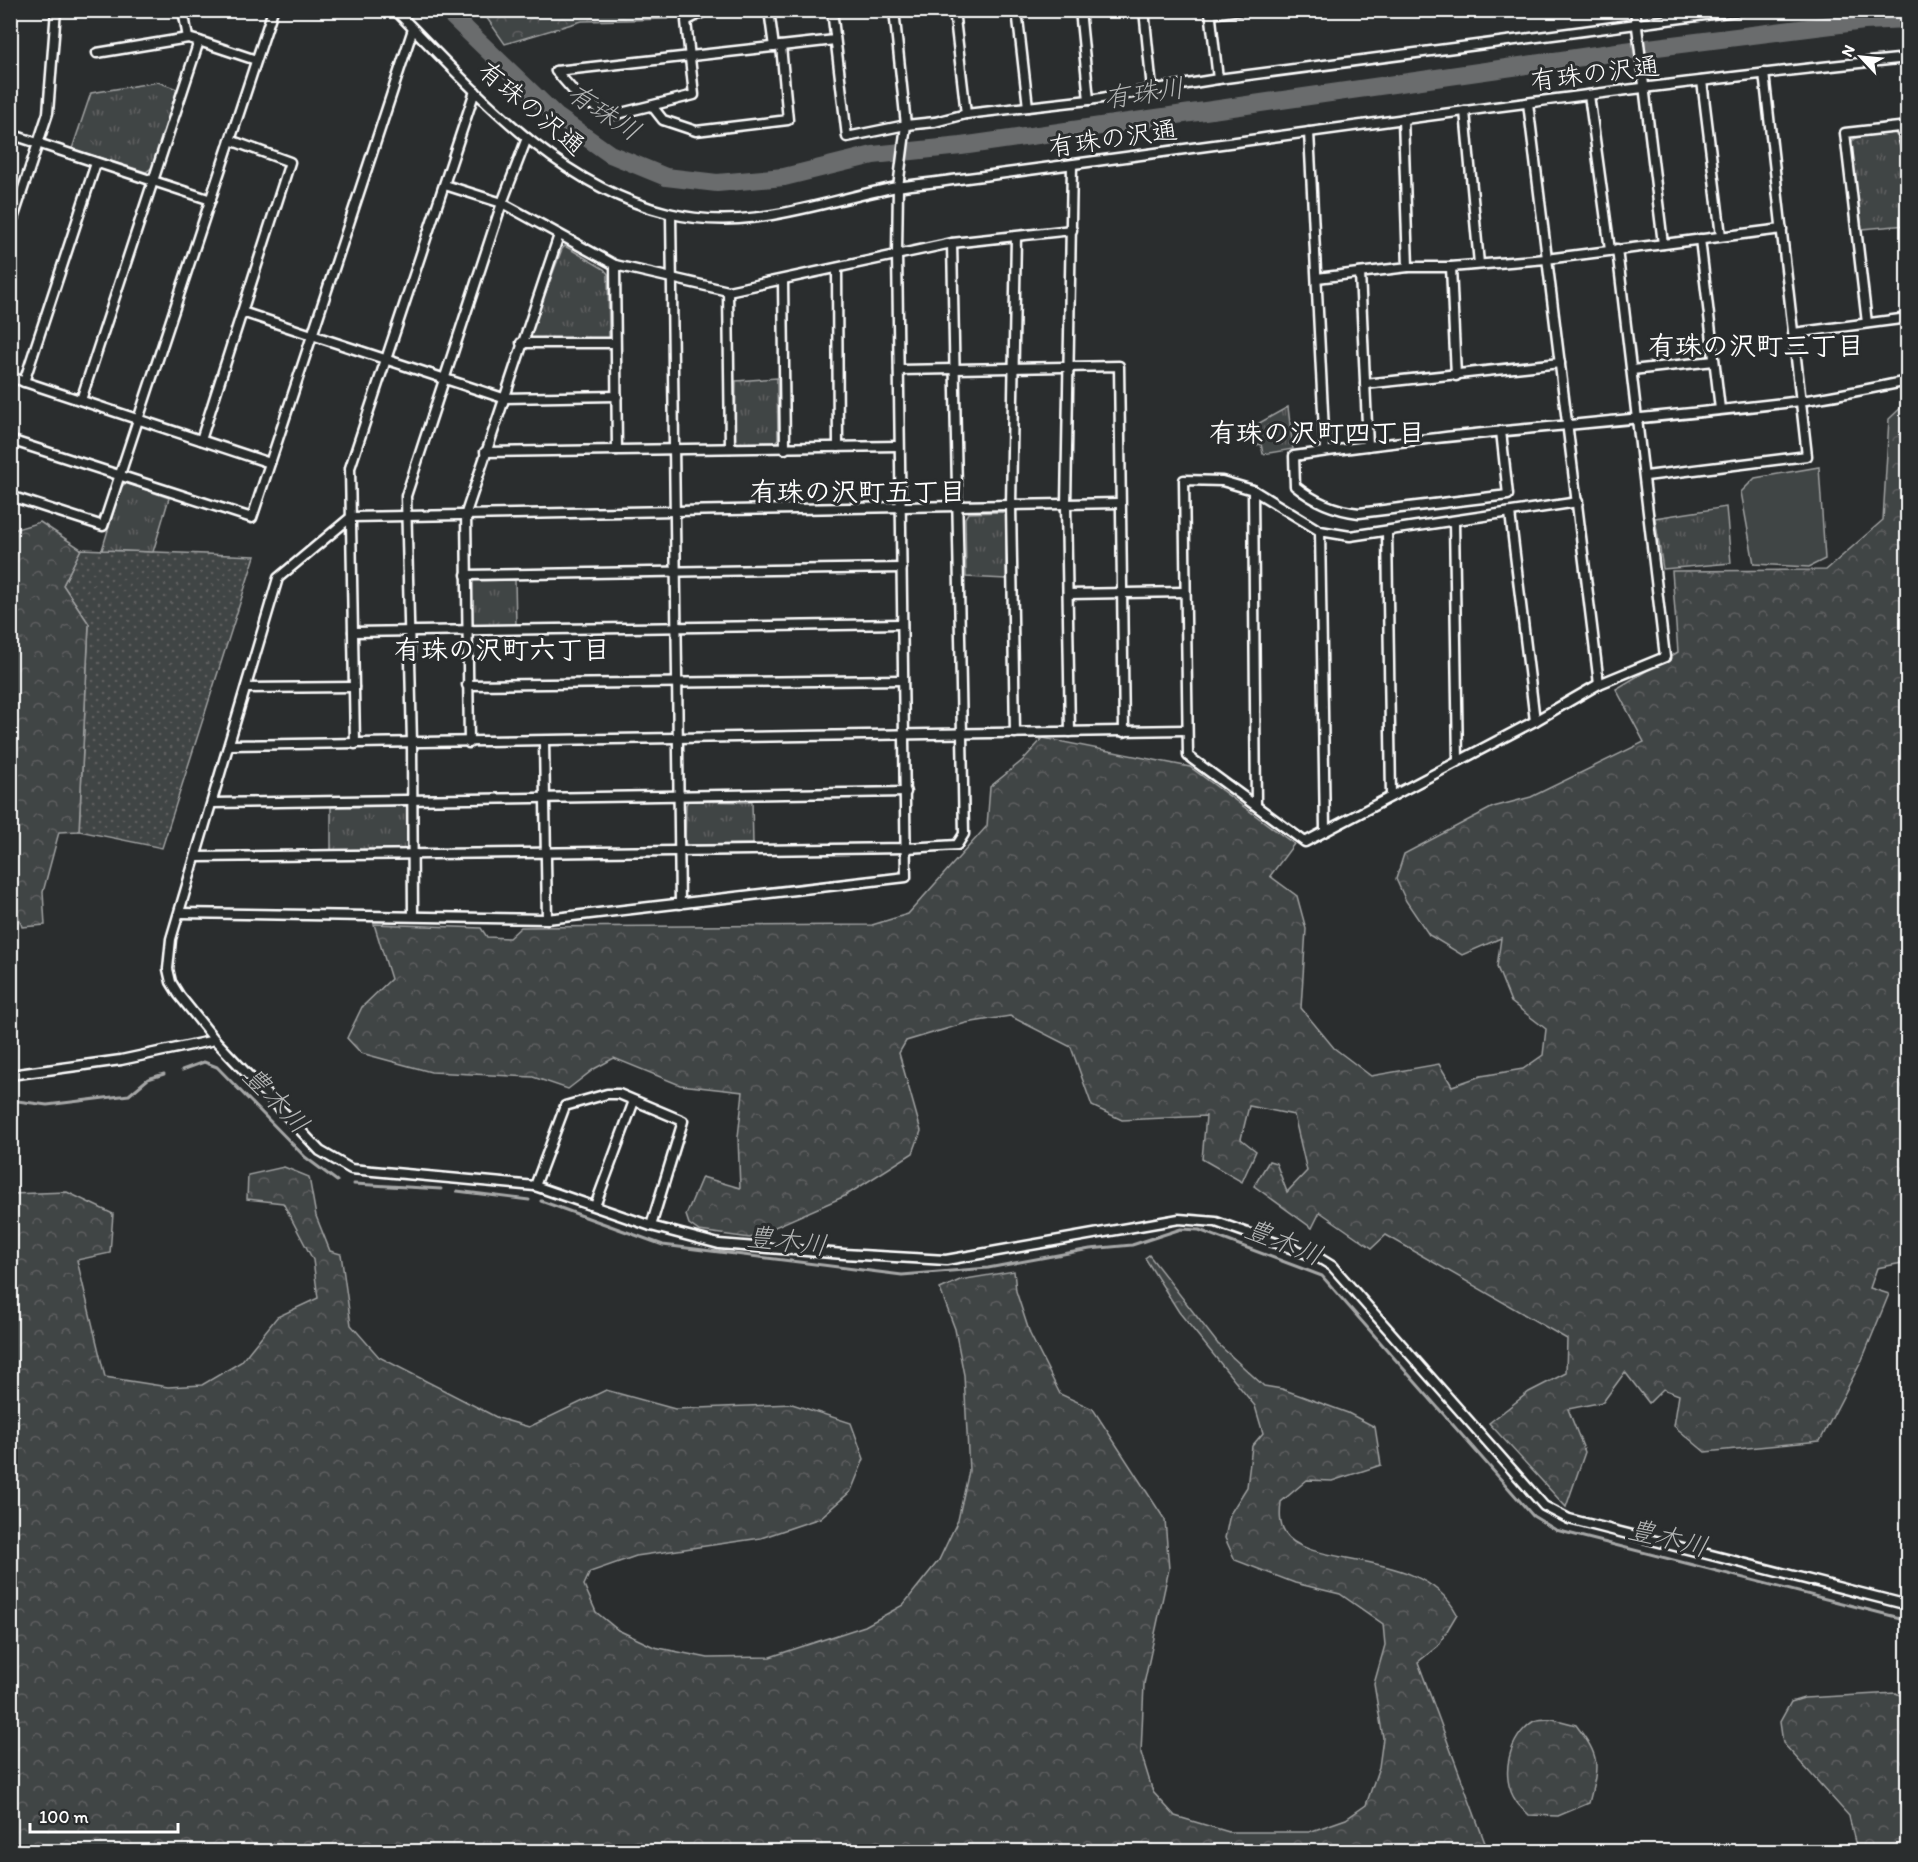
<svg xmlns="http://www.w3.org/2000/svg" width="1918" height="1862" viewBox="0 0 1918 1862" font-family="Itim,'Klee One',sans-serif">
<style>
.grass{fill:url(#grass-dots);stroke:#a0a2a2;stroke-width:1.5}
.forest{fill:url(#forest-crowns);stroke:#a0a2a2;stroke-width:1.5}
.park{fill:url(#park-tufts);stroke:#a0a2a2;stroke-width:1.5}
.garden{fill:#414445;stroke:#a0a2a2;stroke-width:1.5}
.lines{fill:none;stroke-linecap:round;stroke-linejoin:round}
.stream{stroke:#a6a7a7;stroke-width:3}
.river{stroke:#6a6c6d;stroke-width:18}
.street-casing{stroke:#fff;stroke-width:13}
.street{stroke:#2a2d2e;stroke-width:8}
.labels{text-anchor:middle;stroke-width:6;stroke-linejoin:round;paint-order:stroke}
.street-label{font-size:26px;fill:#fff;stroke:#2a2d2e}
.water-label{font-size:27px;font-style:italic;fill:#b4b6b6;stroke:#2a2d2e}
.neighbourhood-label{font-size:27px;font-weight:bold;fill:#fff;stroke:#2a2d2e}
</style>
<defs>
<pattern id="grass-dots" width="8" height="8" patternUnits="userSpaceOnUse" patternTransform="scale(1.5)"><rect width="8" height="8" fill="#414445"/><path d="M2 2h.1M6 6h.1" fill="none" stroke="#5e6061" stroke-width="1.8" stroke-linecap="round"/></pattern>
<pattern id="forest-crowns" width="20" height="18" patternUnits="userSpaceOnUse" patternTransform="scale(1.5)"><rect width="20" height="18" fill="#414445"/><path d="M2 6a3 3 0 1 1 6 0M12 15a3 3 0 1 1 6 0" fill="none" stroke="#5e6061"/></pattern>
<pattern id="park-tufts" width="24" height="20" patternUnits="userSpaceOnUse" patternTransform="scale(1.5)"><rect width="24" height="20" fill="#414445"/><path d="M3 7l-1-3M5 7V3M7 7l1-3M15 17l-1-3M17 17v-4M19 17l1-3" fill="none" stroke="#5e6061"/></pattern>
</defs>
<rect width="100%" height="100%" fill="#2a2d2e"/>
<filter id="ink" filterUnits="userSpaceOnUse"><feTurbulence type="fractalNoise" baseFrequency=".0167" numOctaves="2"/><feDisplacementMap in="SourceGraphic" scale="12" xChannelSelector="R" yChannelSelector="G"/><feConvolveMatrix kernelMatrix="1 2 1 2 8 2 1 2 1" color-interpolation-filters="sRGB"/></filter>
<g filter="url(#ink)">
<path class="grass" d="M81,549L255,556L162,848L79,831L89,624L63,585Z"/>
<g class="forest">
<path d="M482,11H684L667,19L582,21L505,44Z"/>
<path d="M1907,402V1258L1902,1263L1877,1268L1870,1288L1889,1294L1862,1360L1820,1441L1705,1452L1674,1426L1679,1395L1663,1389L1649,1403L1625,1372L1603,1402L1568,1409L1585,1452L1566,1507L1489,1423L1529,1392L1566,1373L1567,1339L1386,1235L1372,1248L1320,1212L1312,1228L1254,1186L1269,1161L1276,1163L1287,1192L1307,1171L1294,1115L1249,1106L1241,1139L1256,1151L1242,1182L1202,1159L1206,1116L1122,1120L1092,1106L1071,1047L1010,1016L966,1023L906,1041L899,1053L921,1131L913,1153L845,1196L750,1238L699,1231L689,1224L686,1215L702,1177L740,1188L738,1137L743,1092L680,1085L614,1058L594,1069L568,1089L533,1077L431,1072L361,1053L347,1038L362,1007L391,979L374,924L481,928L487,937L509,938L521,927L872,925L908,914L987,826L990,787L1023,760L1043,738L1190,767L1294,844L1270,876L1297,896L1306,929L1301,1008L1334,1048L1371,1076L1439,1064L1452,1086L1481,1076L1523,1069L1543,1055L1546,1029L1511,1002L1497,967L1501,938L1462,955L1429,935L1406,901L1396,879L1404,854L1493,807L1531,797L1644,742L1616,689L1678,652L1672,571L1826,570L1883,520L1889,419Z"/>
<path d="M40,522L81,549L63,585L89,624L79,831L59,832L43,892L45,925L22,927L10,890V531Z"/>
<path d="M284,1167L309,1177L316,1216L330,1251L341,1254L351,1325L379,1357L498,1418L529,1427L606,1390L675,1409L792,1404L851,1423L864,1459L851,1491L820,1518L761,1538L636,1556L590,1572L584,1585L596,1612L618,1630L654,1647L708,1658L770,1657L865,1626L903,1605L939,1560L958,1520L969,1471L964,1375L955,1329L940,1289L960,1280L1014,1271L1016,1291L1030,1334L1060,1394L1093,1409L1165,1520L1169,1569L1144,1684L1141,1753L1153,1792L1175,1816L1229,1832H1309L1346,1819L1366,1805L1379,1767L1383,1738L1374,1684L1385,1645L1383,1624L1340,1594L1295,1583L1235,1560L1225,1538L1230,1514L1247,1487L1252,1446L1263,1433L1255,1406L1179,1312L1145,1258L1149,1255L1218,1344L1264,1386L1282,1389L1348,1413L1375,1427L1381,1465L1332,1481L1307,1480L1281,1502C1280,1512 1279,1524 1285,1533C1307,1569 1423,1547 1457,1614L1438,1646L1418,1662L1488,1851H11V1194L67,1192L113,1214L110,1253L77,1260L105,1377L168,1387L202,1385L241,1362L277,1317L318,1298L313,1260L283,1203L247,1199L248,1175Z"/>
<path d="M1896,1693L1907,1699V1851H1857L1849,1816L1783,1743L1780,1722L1791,1702L1804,1698Z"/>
<path d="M1553,1719L1576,1725C1601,1758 1599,1764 1589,1803L1558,1816L1529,1815C1524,1810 1519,1806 1516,1801C1499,1777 1509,1736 1534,1721C1539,1719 1547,1719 1553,1719Z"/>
</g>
<g class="park">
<path d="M158,82L177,89L154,166L146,172L72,149L91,93Z"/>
<path d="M1892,131C1912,146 1907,201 1907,225L1862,229L1851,142L1855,138Z"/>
<path d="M565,246L604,269L608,274L609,339L532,340L529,336L562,249Z"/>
<path d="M777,378L778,439L775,442L738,443L735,440L736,381Z"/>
<path d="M1288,407L1293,449L1263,454L1261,444L1256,445L1254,426Z"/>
<path d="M126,483L169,498L153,552L102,550L121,487Z"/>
<path d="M1726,507L1731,563L1663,569L1655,518Z"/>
<path d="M1003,512L1006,515V579L966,577L965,518L968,513Z"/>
<path d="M515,580L516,625H473L471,623L470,585L473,581Z"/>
<path d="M688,801L752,802L753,844L688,845L685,843L686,805Z"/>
<path d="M407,806V849L331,850V807Z"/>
</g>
<path class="garden" d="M1819,467L1825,559L1809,567L1754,564L1741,492L1755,478Z"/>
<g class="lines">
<g class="stream">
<path d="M182,1070L204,1062L217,1067L305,1157L337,1181"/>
<path d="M10,1100L47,1105L129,1095L148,1079L164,1074"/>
<path d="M354,1184L441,1189"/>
<path d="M457,1191L529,1200"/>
<path d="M541,1201L663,1245L902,1275L988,1268L1090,1249L1132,1245L1181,1229L1199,1230L1322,1276L1533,1516L1556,1530L1908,1620"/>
</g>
<path class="river" d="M446,10L556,116L610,154L666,177L717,183L784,177L873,155L961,146L1617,52L1864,21L1908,19"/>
<g class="street-casing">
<g id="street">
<path d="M183,10L188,38"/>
<path d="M395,10C474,90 555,185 668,213C749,233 818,202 897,187C915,184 934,183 952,180C1271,139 1588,90 1908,58"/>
<path d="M769,10L774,47"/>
<path d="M832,10L847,137L906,125L935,122L966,114L1089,100L1218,79L1743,10"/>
<path d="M954,10L966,114"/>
<path d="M1017,10L1028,107"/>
<path d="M1080,10L1089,100"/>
<path d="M1144,10L1152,89"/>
<path d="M1210,10L1218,79"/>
<path d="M1635,10L1663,244"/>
<path d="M1210,14L1241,10"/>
<path d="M97,53L188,38L199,41"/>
<path d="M556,71L835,40"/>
<path d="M556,71L577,95L609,116L694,95L686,21L707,10"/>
<path d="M1702,81L1721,236"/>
<path d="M1589,95L1610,250"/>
<path d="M1528,103L1599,684"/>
<path d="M652,106L663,120L696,131L788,120L781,46"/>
<path d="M1465,111L1479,264"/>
<path d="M1403,119L1408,267"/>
<path d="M1901,127L1908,155"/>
<path d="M1309,132L1325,451"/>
<path d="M10,134L211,200"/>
<path d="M445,185L502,203L615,265L728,291L952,243L1072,230"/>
<path d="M671,214L680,904"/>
<path d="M10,228L48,113L56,10"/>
<path d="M1700,239L1720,409"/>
<path d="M615,265L617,450"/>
<path d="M1451,267L1456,376"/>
<path d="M837,268L838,447"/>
<path d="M1360,273L1368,446"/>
<path d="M1317,278L1408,267H1451L1546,259L1782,229"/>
<path d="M783,280L785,449"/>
<path d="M728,291L730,448"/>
<path d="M242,312L503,398L617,396"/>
<path d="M1867,323L1845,133L1908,126"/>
<path d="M1794,333L1908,318"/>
<path d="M521,343H615"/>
<path d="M899,370L1119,366L1124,732"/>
<path d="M1632,370L1714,361"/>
<path d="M10,377L270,463"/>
<path d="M24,382L96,163"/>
<path d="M1365,384L1560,363"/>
<path d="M81,400L199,41L256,60"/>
<path d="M1501,431L1508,495L1359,513C1334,510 1315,502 1295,486L1294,456C1462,431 1632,422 1800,401C1836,396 1872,388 1908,381"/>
<path d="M10,440L252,518L413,29"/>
<path d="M201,440L290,162L230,140"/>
<path d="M485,452L899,446"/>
<path d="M1646,476L1807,456L1764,73"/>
<path d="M1253,490L1256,805"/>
<path d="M10,496L103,526L273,10"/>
<path d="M1578,502L1350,536L1320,531L1253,490L1222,481L1184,480L1188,756L1305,842L1535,721L1599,684L1665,657L1617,249"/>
<path d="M1120,503L351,517L278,578L171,939L168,969L171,982L179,995L215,1040L320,1151L351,1169L535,1186L651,1226L719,1244L844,1254L946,1260L1179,1219L1216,1222L1319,1258L1332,1266L1544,1506L1569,1519L1908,1605"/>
<path d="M1510,513L1535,721"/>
<path d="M1454,522L1458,761"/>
<path d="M1320,531L1325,830"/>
<path d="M1387,531L1391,796"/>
<path d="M466,575L902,568"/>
<path d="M1068,594L1185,592"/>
<path d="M353,632L902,624"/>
<path d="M467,685L903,680"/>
<path d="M246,688L354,687"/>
<path d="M1070,732L1066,505L1072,165"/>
<path d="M1015,733L1011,505L1016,237"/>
<path d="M544,741L547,919"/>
<path d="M469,743L466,513L559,235"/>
<path d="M355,744L350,468L475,91"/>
<path d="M230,745L1186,730"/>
<path d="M213,803L906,792"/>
<path d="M197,857L907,848L957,845L964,834L952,243"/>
<path d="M180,913L547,919L906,877L897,253L898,187L906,125L894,10"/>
<path d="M413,916L412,743L406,496L502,203L527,138"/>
<path d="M10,1075L121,1060L215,1040"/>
<path d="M535,1186L565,1106L607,1094H619L683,1121L651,1226"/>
<path d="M595,1206L634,1101"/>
</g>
</g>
<use href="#street" class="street"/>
</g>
</g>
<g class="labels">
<g class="street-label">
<text transform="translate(1595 73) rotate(-7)" y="9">有珠の沢通</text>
<text transform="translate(532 108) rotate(40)" y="9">有珠の沢通</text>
<text transform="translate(1113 138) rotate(-8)" y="9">有珠の沢通</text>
</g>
<g class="water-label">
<text transform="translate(1144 93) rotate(-8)" y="9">有珠川</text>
<text transform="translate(604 112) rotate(33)" y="9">有珠川</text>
<text transform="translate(276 1100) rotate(46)" y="9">豊木川</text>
<text transform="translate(787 1241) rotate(7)" y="9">豊木川</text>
<text transform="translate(1284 1242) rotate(22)" y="9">豊木川</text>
<text transform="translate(1668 1538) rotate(14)" y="9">豊木川</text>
</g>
<g class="neighbourhood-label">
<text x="1756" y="355">有珠の沢町三丁目</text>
<text x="1317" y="442">有珠の沢町四丁目</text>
<text x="858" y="501">有珠の沢町五丁目</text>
<text x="502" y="659">有珠の沢町六丁目</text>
</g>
</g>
<rect width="1918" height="1862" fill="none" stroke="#2a2d2e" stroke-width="36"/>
<rect x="18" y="18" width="1882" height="1826" fill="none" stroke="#fff" stroke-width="2" filter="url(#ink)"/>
<g transform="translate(1861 57) rotate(296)" stroke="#2a2d2e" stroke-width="4.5" paint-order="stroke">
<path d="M0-4.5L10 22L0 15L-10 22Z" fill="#ffffff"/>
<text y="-9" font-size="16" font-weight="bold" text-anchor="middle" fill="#ffffff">N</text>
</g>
<path d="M30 1823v9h148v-9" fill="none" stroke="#ffffff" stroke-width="3"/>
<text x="39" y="1823" font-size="18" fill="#ffffff" stroke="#2a2d2e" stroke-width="4.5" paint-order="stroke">100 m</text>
</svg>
